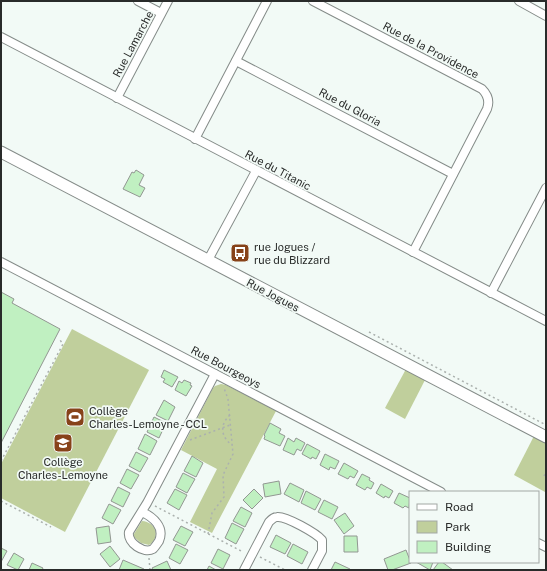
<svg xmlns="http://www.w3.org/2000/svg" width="547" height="571" viewBox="0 0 547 571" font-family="'Public Sans',sans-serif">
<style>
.green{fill:#c0cf9c}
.building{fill:#c0f0c1;stroke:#929792}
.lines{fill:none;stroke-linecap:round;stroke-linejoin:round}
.street-casing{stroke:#858c89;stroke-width:10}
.secondary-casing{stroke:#858c89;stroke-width:13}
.path{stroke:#abb1ae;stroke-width:1.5;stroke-dasharray:2 3;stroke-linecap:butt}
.street{stroke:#fff;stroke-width:8}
.secondary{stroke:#fff;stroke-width:11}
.labels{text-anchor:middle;stroke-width:3.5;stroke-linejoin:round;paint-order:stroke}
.street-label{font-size:11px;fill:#292b2a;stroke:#f2faf6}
.poi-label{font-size:11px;fill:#292b2a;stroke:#f2faf6;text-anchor:start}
</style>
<rect width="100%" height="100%" fill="#f2faf6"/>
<g class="green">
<path d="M72,329L149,370L65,532L1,498V464Z"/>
<path d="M406,369L425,380L405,419L385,408Z"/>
<path d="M221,384L226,385L276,411L212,533L190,522L217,469L181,450L213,388L215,386Z"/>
<path d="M534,436L546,443V489L545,492L514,475Z"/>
<path d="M142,521C156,522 161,537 149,545L141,543L134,537V534Z"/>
</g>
<g class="building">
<path d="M136,170L144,175L139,185L145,188L140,197L123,189L132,172L134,173Z"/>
<path d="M1,292L14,299L12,303L60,329L1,443Z"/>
<path d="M164,370L178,377L172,387L163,382L165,379L161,377Z"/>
<path d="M184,380L191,383L190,385L192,386L186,396L175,390L179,381L182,383Z"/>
<path d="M164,400L175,407L168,421L156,415Z"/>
<path d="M154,417L166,423L159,438L147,432Z"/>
<path d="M270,423L281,429L279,433L285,436L280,446L264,439L265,436L264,435Z"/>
<path d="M145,434L157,441L150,455L138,449Z"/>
<path d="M288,438L294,442L296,438L305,443L301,451L297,449L294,455L283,450Z"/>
<path d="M307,444L320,451L316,459L312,457L311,459L302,454Z"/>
<path d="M136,452L148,458L140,472L129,466Z"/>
<path d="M325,454L339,461L335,469L330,467L329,470L320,465Z"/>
<path d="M192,456L203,463L196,477L184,471Z"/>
<path d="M344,463L358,471L354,478L350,476L348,479L338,474Z"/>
<path d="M127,469L139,475L131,489L120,483Z"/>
<path d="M183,473L195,479L187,493L176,487Z"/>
<path d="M362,474L370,478L369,480L374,483L371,489L367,487L365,490L356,485Z"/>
<path d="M279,481L281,494L265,497L263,484Z"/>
<path d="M290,483L304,490L299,502L284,494Z"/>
<path d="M381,484L393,491L389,498L385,496L384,498L376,493Z"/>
<path d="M118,487L130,493L123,507L111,501Z"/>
<path d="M175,489L187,495L179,510L167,503Z"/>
<path d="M254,489L263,498L252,509L243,500Z"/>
<path d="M306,491L321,499L315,510L301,503Z"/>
<path d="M399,493L410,498L409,508L405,506L403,508L394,503Z"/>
<path d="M324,500L338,507L332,519L318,512Z"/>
<path d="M109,504L121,510L113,524L102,518Z"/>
<path d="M241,507L252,513L245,527L233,521Z"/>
<path d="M345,513L354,526L344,534L334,520Z"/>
<path d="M232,523L244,529L236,544L225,538Z"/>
<path d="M109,526L111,542L98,544L96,528Z"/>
<path d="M181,526L193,532L185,546L173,540Z"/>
<path d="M276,535L291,543L285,554L270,547Z"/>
<path d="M344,536H357L358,552H344Z"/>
<path d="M176,544L188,550L180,564L169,558Z"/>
<path d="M293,544L308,552L302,564L287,556Z"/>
<path d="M110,546L120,559L110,567L100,554Z"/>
<path d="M1,548L7,551L1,562Z"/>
<path d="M218,549L230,555L223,569L211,563Z"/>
<path d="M406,550L411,563L392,570H388L384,559Z"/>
<path d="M14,553L24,559L18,570L7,565Z"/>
<path d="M123,560L144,569V570H119Z"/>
<path d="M167,561L171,570H153L152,568Z"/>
<path d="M335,562L350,569V570H331Z"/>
<path d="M416,562H433L430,570Z"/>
<path d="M439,562H442L453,570H433Z"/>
<path d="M32,563L43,568L42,570H29Z"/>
<path d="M209,566L216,570H207Z"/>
</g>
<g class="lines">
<g class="street-casing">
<g id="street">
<path d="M138,1L161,13"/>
<path d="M313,1L482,89C488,95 490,101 487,109L413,252"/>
<path d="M519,1L546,16"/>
<path d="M1,37L546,321"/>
<path d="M236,61L453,174"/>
<path d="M117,98L168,1"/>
<path d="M195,139L267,1"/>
<path d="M208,260L256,171"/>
<path d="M1,262L441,492"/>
<path d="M491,293L546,188"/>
<path d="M142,512C153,517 165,527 159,541C157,544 155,547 153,549C144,554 127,543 129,532L147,503L215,374"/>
<path d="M538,543L546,547"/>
<path d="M244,570L269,522C272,519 274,517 277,517C286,516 316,533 322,540V551L312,570"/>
</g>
</g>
<g class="secondary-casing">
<path id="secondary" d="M1,152L546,437"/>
</g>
<g class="path">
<path d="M369,332L546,425"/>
<path d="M230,415C219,425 221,437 232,445"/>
<path d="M190,440L230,425"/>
<path d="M1,461L63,344L60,340"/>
<path d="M544,476L546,472"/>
<path d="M1,501L51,527"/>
<path d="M155,506L243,552"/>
<path d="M208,534L212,513L224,497L223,475L233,454L228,399L224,388"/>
<path d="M260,557L285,570"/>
<path d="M149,558L150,570"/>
</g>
<use href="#street" class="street"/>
<use href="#secondary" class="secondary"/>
</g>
<defs>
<g id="bus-square" transform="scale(1)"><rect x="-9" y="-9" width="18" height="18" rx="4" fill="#874219" stroke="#f2faf6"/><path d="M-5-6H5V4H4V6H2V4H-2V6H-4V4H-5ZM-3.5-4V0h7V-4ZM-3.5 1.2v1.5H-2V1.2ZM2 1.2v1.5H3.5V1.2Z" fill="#fff"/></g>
<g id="stadium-square" transform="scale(1)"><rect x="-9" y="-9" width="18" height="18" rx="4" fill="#874219" stroke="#f2faf6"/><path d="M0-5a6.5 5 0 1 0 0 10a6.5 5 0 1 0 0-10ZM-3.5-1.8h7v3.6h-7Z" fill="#fff"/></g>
<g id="school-square" transform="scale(1)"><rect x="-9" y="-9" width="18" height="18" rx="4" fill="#874219" stroke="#f2faf6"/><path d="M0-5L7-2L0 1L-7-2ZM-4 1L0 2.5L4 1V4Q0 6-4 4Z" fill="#fff"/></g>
</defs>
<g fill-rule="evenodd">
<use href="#bus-square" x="240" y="253"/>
<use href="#stadium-square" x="75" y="417"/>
<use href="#school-square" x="63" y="443"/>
</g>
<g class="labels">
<g class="street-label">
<text transform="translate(133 44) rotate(-62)" y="4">Rue Lamarche</text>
<text transform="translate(431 50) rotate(28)" y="4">Rue de la Providence</text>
<text transform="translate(350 107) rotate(28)" y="4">Rue du Gloria</text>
<text transform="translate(278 170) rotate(28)" y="4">Rue du Titanic</text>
<text transform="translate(273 295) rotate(28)" y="4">Rue Jogues</text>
<text transform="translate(226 367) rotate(28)" y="4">Rue Bourgeoys</text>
</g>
<g class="poi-label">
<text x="254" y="251">rue Jogues /<tspan x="254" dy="13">rue du Blizzard</tspan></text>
<text x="89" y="415">Collège<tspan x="89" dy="13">Charles-Lemoyne - CCL</tspan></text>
<text x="63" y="466" text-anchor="middle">Collège<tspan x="63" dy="13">Charles-Lemoyne</tspan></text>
</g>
</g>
<rect width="547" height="571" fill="none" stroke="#292b2a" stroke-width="4"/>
<rect x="409" y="491" width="130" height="72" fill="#f2faf6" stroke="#a2a7a4"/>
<rect x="417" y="504" width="20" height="6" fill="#ffffff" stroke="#a2a7a4"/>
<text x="445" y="511" font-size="12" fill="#292b2a">Road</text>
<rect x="417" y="521" width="20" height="12" fill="#c0cf9c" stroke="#a2a7a4"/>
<text x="445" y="531" font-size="12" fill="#292b2a">Park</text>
<rect x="417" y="541" width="20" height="12" fill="#c0f0c1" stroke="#a2a7a4"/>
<text x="445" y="551" font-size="12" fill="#292b2a">Building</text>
</svg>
